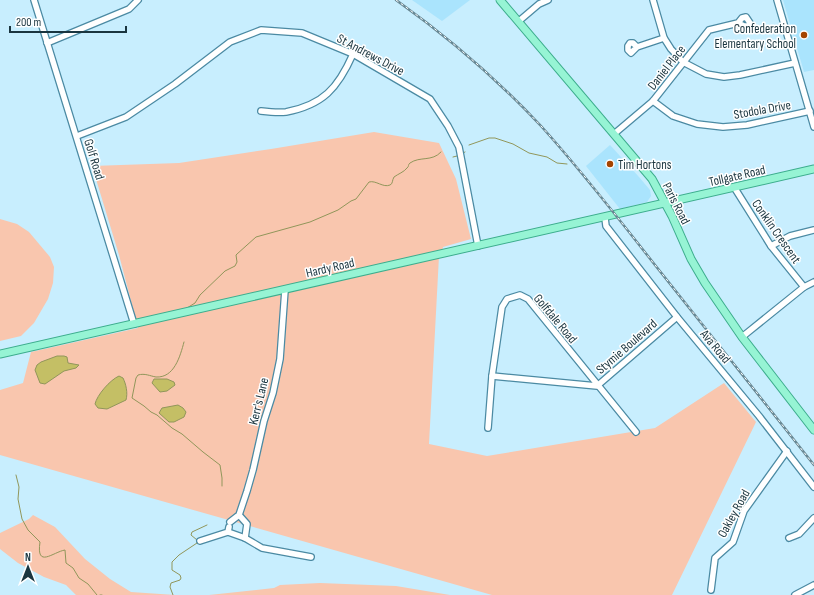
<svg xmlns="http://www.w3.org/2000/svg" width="814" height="595" viewBox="0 0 814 595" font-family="'Sofia Sans Condensed',sans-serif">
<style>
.built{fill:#aae4fd}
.green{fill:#f9c6ae}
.water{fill:#c4bf65;stroke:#91965a}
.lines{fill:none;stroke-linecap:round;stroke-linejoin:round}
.stream{stroke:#91965a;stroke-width:1}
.minor-casing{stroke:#4b8aa3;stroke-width:8}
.major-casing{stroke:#3dad8d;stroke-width:9}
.minor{stroke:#fff;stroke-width:5.5}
.major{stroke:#96f4d4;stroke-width:7}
.rail-casing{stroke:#678793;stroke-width:2.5}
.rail{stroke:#fff;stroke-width:1;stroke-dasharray:3;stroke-linecap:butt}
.poi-dot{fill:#a54400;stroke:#fff;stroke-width:1.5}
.labels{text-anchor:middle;stroke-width:3;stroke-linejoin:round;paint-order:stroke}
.poi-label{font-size:13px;fill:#1a353f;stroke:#fff;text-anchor:end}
.street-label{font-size:13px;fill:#1a353f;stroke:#fff}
</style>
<rect width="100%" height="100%" fill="#c8eefe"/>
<g class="built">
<path d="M412,0H470L442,21Z"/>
<path d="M783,0H814V70L804,72Z"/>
<path d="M610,145L639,177L650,190L651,196L647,202L620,209L586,166Z"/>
</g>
<g class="green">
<path d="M374,132L439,143L456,179L471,239L443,247L441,256H439L429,444L487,456L655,428L724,383L756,422L672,595H492L0,455V390L23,383L31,352L138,328L119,255L92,166L179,163L271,149Z"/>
<path d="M0,219L17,224L29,232L50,257L54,267L53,283L48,299L34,323L21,336L0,341Z"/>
<path d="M33,515L55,527L85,559L110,579L131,592L175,595H76L66,585L44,577L18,563L0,549V533L29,519Z"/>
<path d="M320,583L396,586L450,595H209L274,588L280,585Z"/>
</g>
<g class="water">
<path d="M57,356H64L67,357L68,363L79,365L76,368L64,371L45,384L40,383L35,370L37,365L41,362Z"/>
<path d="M119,376L123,378C126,384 128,393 126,400L107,409L98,408L95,404C97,395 110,380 119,376Z"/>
<path d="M154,379H167L174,382L175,385L167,391L160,392L152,383Z"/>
<path d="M178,405L183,408L186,412L184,417L174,422H169L159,413L162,408Z"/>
</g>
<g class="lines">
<g class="stream">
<path d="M469,145L489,138H495L513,144L529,153L547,157L557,163L567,164"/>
<path d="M463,153L465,152"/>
<path d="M453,157L457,156"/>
<path d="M187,308L195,303L200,295L225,271L235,266L237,262L236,255L237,254L256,237L310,222L338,210L351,201L356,199L369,182C376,180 383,188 390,185C393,184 392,180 394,177C398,174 404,172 407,168C410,165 407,166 410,163C420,156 432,162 441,152"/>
<path d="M184,342C180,357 174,378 156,377C150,376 145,373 138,375L136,378L132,398L144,406L151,412L157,415L172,428L182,434L203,452L220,465L222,478V486"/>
<path d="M16,475L19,487L18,499L22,519L28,530L40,542C36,569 53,552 65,550L66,563L73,568L79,578L88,584L97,595"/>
<path d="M100,595H102"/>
<path d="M173,595L170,587L171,583L180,580L181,578L180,575L172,570V562L179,555L197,543V540L191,535L192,532L207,525"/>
</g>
<g class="minor-casing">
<g id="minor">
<path d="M34,0L134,324"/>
<path d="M653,0L664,38L671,49L683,62L706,74L724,77L740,75L795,63"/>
<path d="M777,0L814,127"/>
<path d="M519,21L539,4L548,0"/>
<path d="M47,43L129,9L138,0"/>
<path d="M637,47L633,43H630L628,46V50L631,53L637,47L664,38"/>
<path d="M653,101L673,116L697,124L723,127L747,125L810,111"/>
<path d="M261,111C269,112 278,113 286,112C323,105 338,88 353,54"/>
<path d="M614,134L653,101L709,30L738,23L742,18L746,17L750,23L748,26H744L738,23"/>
<path d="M77,136L126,117L175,84L230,42L261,30L302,33L353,54L430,99L448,126L459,147L478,246"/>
<path d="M734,187L771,246L804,287"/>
<path d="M605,218L606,226L677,317L759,416L814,487"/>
<path d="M771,246L790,236L814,230"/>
<path d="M742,337L804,287L814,282"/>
<path d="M492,376L597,386L677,317"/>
<path d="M488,428L492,376L502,307L507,299L520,295L528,299L636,432"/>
<path d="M239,515L247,524L245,538"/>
<path d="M230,522L239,515L247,491L253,470L264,421L273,393L280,359L285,290"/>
<path d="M228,532L245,538L262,548L311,557"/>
<path d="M789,538L799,534L814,518"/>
<path d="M200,541L228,532L229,527"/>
<path d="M711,590L715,558L733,542L744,511L787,451"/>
<path d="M795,595L814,585"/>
</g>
</g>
<g class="major-casing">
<g id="major">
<path d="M500,0L652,179L672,216L691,259L705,283L742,337L814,430"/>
<path d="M0,354L814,169"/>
</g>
</g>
<use href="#minor" class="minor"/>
<use href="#major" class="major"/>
<g class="rail-casing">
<path id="rail" d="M396,0C448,37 497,79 541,126C581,170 618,218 655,265C708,331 761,398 814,465"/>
</g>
<use href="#rail" class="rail"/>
</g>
<g class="poi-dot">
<circle cx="804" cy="35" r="4"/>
<circle cx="610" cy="164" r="4"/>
</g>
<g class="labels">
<g class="poi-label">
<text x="796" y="33">Confederation<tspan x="796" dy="15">Elementary School</tspan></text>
<text x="618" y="169" text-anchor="start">Tim Hortons</text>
</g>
<g class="street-label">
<text transform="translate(371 54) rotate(28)" y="5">St Andrews Drive</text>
<text transform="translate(666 67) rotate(-52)" y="5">Daniel Place</text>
<text transform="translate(762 109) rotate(-10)" y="5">Stodola Drive</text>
<text transform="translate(95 159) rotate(73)" y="5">Golf Road</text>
<text transform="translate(737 175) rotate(-13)" y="5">Tollgate Road</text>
<text transform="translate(677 203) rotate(63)" y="5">Paris Road</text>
<text transform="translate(777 231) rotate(55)" y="5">Conklin Crescent</text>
<text transform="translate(330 267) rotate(-13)" y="5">Hardy Road</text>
<text transform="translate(556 318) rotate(50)" y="5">Golfdale Road</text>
<text transform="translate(626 346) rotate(-41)" y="5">Stymie Boulevard</text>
<text transform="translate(716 346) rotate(50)" y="5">Ava Road</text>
<text transform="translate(258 401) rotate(-76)" y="5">Kerr's Lane</text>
<text transform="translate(733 513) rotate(-61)" y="5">Oakley Road</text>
</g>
</g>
<g transform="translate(28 567)" stroke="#ffffff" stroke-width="3" paint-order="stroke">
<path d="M0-3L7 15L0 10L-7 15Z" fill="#1a353f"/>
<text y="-6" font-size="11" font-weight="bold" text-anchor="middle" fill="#1a353f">N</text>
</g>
<path d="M10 26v6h116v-6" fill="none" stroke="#1a353f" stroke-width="2"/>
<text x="16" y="26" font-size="12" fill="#1a353f" stroke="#ffffff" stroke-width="3" paint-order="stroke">200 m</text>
</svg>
